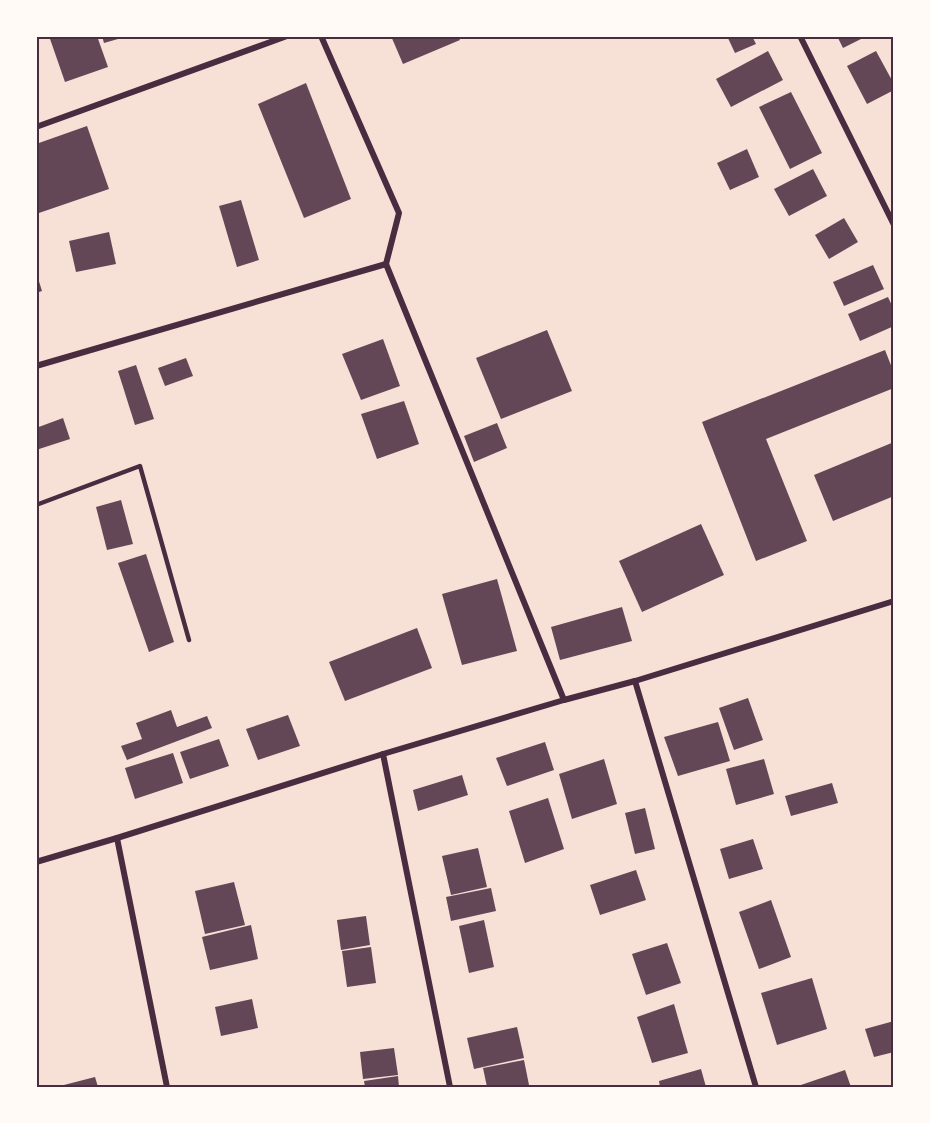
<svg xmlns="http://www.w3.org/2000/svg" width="930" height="1123" viewBox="0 0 930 1123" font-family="Spectral,serif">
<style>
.building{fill:#644757}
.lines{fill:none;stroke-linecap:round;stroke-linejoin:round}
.service{stroke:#4a2c40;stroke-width:4.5}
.minor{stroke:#4a2c40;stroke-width:6}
.neatline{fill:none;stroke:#4a2c40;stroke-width:2}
</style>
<rect width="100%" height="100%" fill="#f7e1d7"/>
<g class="building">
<path d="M49,36H97L108,67L65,82Z"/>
<path d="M102,36H125V37L104,43Z"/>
<path d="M391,36H458L460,40L403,64Z"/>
<path d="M727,36H752L756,44L735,53Z"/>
<path d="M837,36H867L843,48Z"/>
<path d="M768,51L783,80L731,107L716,79Z"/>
<path d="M876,51L894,84V90L867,104L847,66Z"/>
<path d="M306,83L351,199L304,218L258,104Z"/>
<path d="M791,92L822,153L790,169L759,107Z"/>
<path d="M87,126L109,189L36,214V144Z"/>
<path d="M747,149L759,177L730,190L717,163Z"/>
<path d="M813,169L827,196L789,216L774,189Z"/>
<path d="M241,200L259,260L237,267L219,206Z"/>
<path d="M844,218L858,242L829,259L815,235Z"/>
<path d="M109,232L116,264L76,272L69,241Z"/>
<path d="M873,265L884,289L844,306L833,282Z"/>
<path d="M36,272L42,291L36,293Z"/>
<path d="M888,297L894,310V326L860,341L848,314Z"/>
<path d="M547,330L572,391L501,419L476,358Z"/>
<path d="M383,339L400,386L361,400L342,354Z"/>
<path d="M885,350L894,373V388L766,439L807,541L756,561L702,422Z"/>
<path d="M186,358L193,376L165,386L158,368Z"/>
<path d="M136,365L154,419L135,425L118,371Z"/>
<path d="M404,401L419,444L377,459L361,414Z"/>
<path d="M63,418L70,439L36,450V428Z"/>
<path d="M497,423L507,448L474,462L464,436Z"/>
<path d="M894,442V496L833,521L814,475Z"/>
<path d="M121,500L133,544L107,550L96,507Z"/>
<path d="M701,524L724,575L642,612L619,561Z"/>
<path d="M146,554L174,642L149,652L118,563Z"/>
<path d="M497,579L517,651L462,665L442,594Z"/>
<path d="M622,607L632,641L560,660L551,627Z"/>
<path d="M417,628L432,668L345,701L329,662Z"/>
<path d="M748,698L763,740L734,750L719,708Z"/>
<path d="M171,710L177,727L207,716L212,728L127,760L121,746L142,739L136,723Z"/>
<path d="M288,715L300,746L258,760L246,729Z"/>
<path d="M718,722L730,761L678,776L664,737Z"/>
<path d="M219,739L229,766L190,779L180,752Z"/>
<path d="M545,742L554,770L507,786L496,758Z"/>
<path d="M173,753L183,783L135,799L125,768Z"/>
<path d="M604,759L617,804L572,819L559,774Z"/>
<path d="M764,759L774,794L736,805L726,769Z"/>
<path d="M462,775L468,795L418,811L413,790Z"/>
<path d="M832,783L838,803L791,816L785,796Z"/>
<path d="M548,798L564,849L525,863L509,811Z"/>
<path d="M645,808L655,849L635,854L625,813Z"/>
<path d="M753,839L763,869L729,879L720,849Z"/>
<path d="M478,848L487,887L451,895L442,856Z"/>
<path d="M636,870L646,900L600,915L590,885Z"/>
<path d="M234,882L245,925L205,934L195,891Z"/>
<path d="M491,888L496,911L451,921L446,897Z"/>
<path d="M771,900L791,957L759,969L739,912Z"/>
<path d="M366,916L370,945L341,950L337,920Z"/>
<path d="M484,920L494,967L469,973L459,926Z"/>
<path d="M251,925L258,959L210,970L202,937Z"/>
<path d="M667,943L681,983L646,995L632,954Z"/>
<path d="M371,947L376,983L347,987L342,951Z"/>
<path d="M812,978L827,1029L777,1045L761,993Z"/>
<path d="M252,999L258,1028L221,1036L215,1007Z"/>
<path d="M674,1004L688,1053L652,1063L637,1017Z"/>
<path d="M894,1021V1052L874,1057L865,1029Z"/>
<path d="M517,1027L524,1058L474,1069L467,1038Z"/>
<path d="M394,1048L398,1075L363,1079L360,1052Z"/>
<path d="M524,1060L529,1085L516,1087H487L483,1068Z"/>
<path d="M701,1069L706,1087H660L659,1081Z"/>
<path d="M845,1070L851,1087H795Z"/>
<path d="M398,1076L399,1087H365L364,1081Z"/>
<path d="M95,1077L98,1087H60V1086Z"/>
</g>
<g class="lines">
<path class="service" d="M36,505L140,466L189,640"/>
<g class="minor">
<path d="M321,36L399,213L386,264L564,700"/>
<path d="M800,36L894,225"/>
<path d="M36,127L287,36"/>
<path d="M36,366L386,264"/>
<path d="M635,681L756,1087"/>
<path d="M383,754L450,1087"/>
<path d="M117,838L167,1087"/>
<path d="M36,862L117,838L383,754L564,700L635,681L894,601"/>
</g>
</g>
<rect width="930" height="1123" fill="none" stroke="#fffaf5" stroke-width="75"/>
<rect x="38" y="38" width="854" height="1048" class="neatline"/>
</svg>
